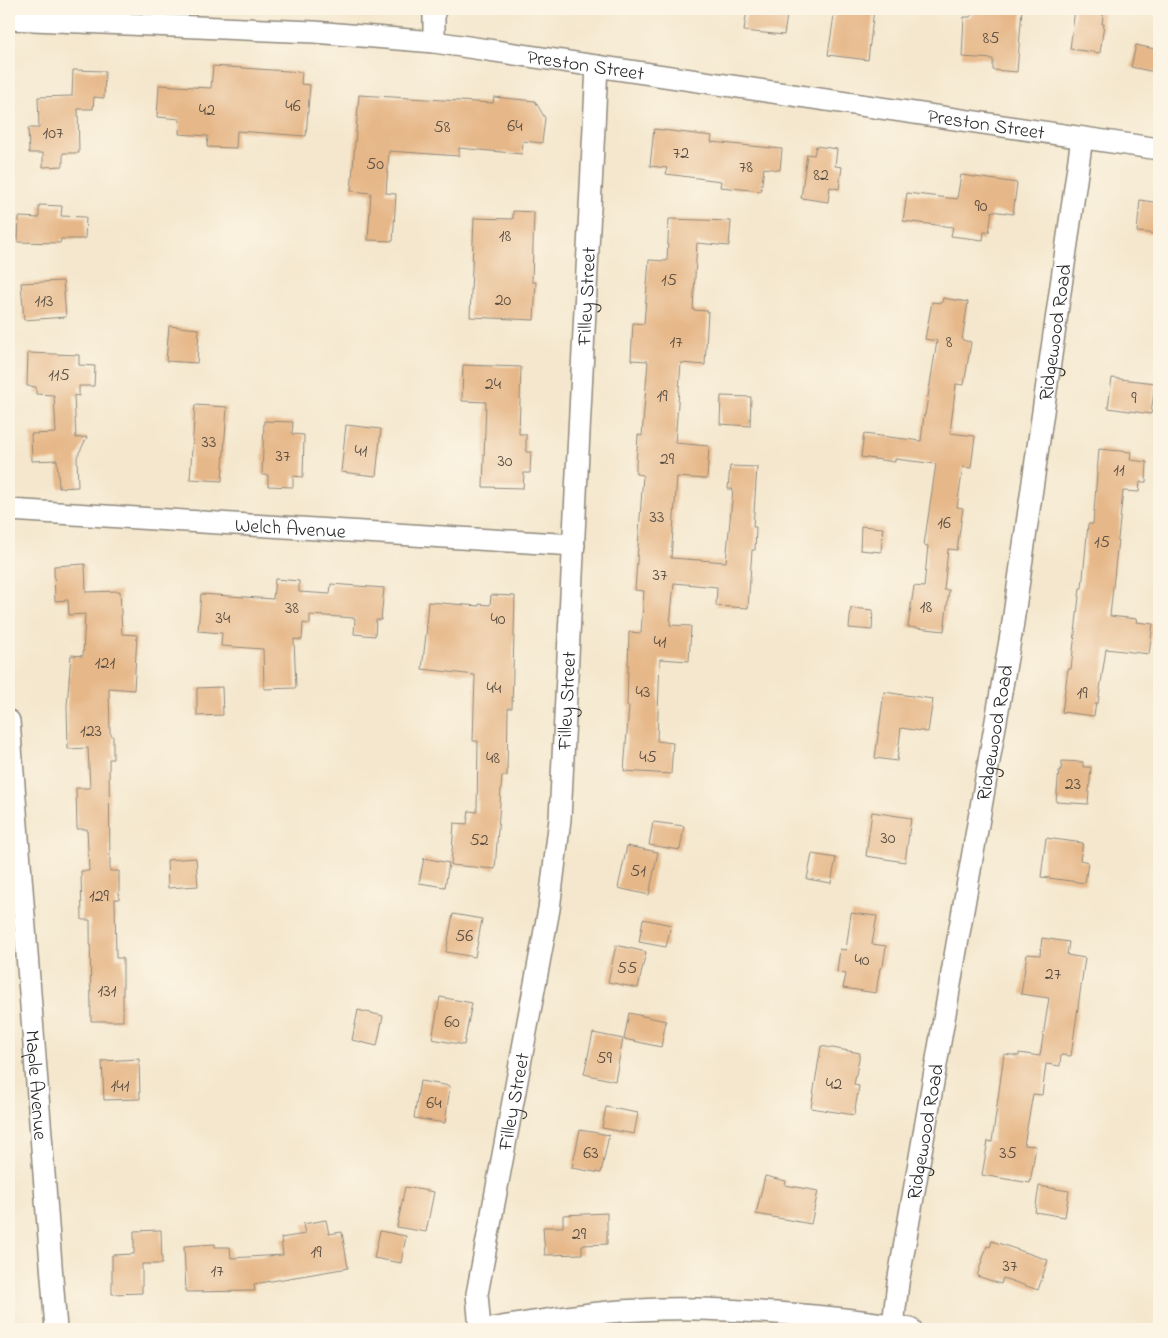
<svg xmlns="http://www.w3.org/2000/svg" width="1168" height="1338" viewBox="0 0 1168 1338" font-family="'Indie Flower',sans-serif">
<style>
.building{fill:#e6b788}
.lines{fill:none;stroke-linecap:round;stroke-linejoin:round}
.street-casing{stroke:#90897c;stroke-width:24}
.street{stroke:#fff;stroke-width:21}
.labels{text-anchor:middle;stroke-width:4.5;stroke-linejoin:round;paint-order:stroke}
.number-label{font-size:18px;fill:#5a4e42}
.street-label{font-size:20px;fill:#2b2b2b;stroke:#fcf5e5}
</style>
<rect width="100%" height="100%" fill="#fcf5e5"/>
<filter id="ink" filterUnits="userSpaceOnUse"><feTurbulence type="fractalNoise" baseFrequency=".02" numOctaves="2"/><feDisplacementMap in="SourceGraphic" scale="10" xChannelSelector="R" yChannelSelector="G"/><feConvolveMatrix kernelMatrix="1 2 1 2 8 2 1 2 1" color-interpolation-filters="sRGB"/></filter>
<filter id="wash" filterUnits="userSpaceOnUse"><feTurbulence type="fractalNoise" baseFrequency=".0096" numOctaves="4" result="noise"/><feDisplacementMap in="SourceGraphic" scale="20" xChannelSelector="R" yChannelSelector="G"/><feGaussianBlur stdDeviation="1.12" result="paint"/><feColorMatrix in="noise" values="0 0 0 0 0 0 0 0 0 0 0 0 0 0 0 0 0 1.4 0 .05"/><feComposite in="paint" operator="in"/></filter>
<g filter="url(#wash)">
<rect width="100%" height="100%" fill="#f4e7cd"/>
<g id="blocks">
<g class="building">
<path d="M747,9H788L784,35L744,31Z"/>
<path d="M835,9H874L868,60L828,55Z"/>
<path d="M976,9H1022L1017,72L993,70V59L962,57L964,17H970Z"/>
<path d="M1075,9H1104L1102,24H1104L1100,53L1070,49Z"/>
<path d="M1136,45L1159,50V73L1131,67Z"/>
<path d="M213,66L302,72L301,84L310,85L306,136L237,131L236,148L207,147L208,136L179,134L180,119L157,117L159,85L211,88Z"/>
<path d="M73,70L105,71L104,98L94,97L93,109H78L79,153H63V166L43,167V153H29L28,128H39L38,97L72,96Z"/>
<path d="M359,95L493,103L494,97L535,101L545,118L542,143L523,141L522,154L459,148V156L389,151L386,193L396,194L393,241L368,240L371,193L351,191Z"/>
<path d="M654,129L712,136L711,142L782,149L780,170L764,168L761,191L720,187L721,181L666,174L667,168L650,166Z"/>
<path d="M816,146L837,149L835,166L842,167L839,189L830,187L828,202L801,198L807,154L814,155Z"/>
<path d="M961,175L1017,183L1013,214L992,211L989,232H984L983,240L951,236L953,227L903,221L907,193L957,199Z"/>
<path d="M1140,200L1159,203V234L1137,232Z"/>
<path d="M39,205L62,206L61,216L86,217L85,239H61L60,243L18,242L19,217L39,218Z"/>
<path d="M513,211L534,212L532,282H536L534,320L470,317L474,218L513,219Z"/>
<path d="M669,219L731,221L729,246L697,243L693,310L708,311L705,365L681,363L675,443L709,446L707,479L677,477L671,558L726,562L733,489H728L730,466L757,467L753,527H756L755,550H752L748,608L716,606L717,587L674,583L670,625L691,626L689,661L660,659L657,741L673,743L671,774L624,771L629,706H627L629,632L641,633L644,591L635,590L643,475L636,474V464L638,435L642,436L648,361L631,360L633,323L644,324L649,260L667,261Z"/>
<path d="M63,281L66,317L24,320L21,283Z"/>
<path d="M943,298L968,302L962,340L971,342L964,385L956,384L950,433L975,436L971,468L963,467L957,507L963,508L957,550L948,549L944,590H949L944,631L908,627L914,586L924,587L928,546L924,545L936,464L895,459V462L861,457L864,434L921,441L924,415H925L937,341L925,339L932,302L942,303Z"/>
<path d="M169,326L199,329L197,363L166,361Z"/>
<path d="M28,353L79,355V365L95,366L94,386H79V396L74,395L76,438L87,437L77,457L78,487L59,488L57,460L32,461L31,434L56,433L54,395L36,394V387L27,386Z"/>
<path d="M463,365L521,367L519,434H526V452H531L530,473H524L523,488L483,487L486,402L462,401Z"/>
<path d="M1112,378L1155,383L1151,414L1108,408Z"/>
<path d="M721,396L751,397L750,426L720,424Z"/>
<path d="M195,405L227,407L222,481L190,479Z"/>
<path d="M264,421L293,422L292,434L304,435L303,477L293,476V487L268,486V475H262Z"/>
<path d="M346,425L381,429L376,476L341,472Z"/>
<path d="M1099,449L1131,452L1130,460L1147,462L1146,482H1140L1139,492L1123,491L1110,616L1137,619L1136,622L1153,624L1149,654L1106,649L1098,703H1096L1094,716L1062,712L1068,669H1071L1080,588H1082L1088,524H1093Z"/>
<path d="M861,526L883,528L881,552L860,550Z"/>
<path d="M85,564L86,592L120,591L122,634L137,635L134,690L109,688L110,733L113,737V759H109L110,871H119V899H115L116,958H123V1021H91L90,920H82L81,871H89L87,829H77L76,788H90L88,748L68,749L67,706L71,655L83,656L85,614L69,615L68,600L55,601L54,566Z"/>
<path d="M275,579L299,581V592L330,594L331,584L384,588L381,620H376L375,636L354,634L355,618L310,615V624L303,623L302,640L294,639L296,688L264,689L263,649L221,646L222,633L198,631L201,594L273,599Z"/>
<path d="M491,595L515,596L512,708H508L507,776H502L495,869L451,865L454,823L467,824L469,811L477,812L478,741H473L475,675L422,669L427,626H426L428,602L479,606V604L490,605Z"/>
<path d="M851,608L873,610L872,630L849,628Z"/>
<path d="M222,687L223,715L197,716V688Z"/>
<path d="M884,692L933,699L928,732L901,728L897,761L875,758Z"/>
<path d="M1062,761L1083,762V767H1091L1088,804L1056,802L1059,770H1061Z"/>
<path d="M872,812L911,818L905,862L866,856Z"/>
<path d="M653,822L684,826L680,850L649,845Z"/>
<path d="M1046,838L1083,843L1080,860L1088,862L1085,883L1041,877Z"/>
<path d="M627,846L658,852L649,895L618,888Z"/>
<path d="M812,854L836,858L831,883L807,879Z"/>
<path d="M196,858L198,886L168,888L167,860Z"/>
<path d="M424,858L449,863L445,887L419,883Z"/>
<path d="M851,913L877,916L872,944L886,946L883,966L880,968L876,993L843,988L846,974L837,972L840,949L846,950Z"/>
<path d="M453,914L482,919L475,957L446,952Z"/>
<path d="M643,919L671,925L666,947L639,942Z"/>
<path d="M1042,938L1069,942L1067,955L1085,958L1071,1056L1061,1055L1060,1066L1046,1064L1042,1095L1033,1094L1024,1145L1036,1146L1030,1183L982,1175L988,1141L992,1142L1004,1054L1019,1056V1053L1040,1056L1049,998L1021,994L1027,954L1040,955Z"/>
<path d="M616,945L646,952L638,988L608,982Z"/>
<path d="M440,997L472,1003L464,1045L432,1039Z"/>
<path d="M358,1010L383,1016L377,1046L352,1040Z"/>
<path d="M629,1013L666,1021L661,1047L624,1039Z"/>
<path d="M593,1033L623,1039L615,1081L584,1074Z"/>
<path d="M821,1046L860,1053L854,1085L859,1086L854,1115L811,1108Z"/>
<path d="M139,1059L140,1099L104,1100L102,1061Z"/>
<path d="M420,1081L450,1086L445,1123L414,1118Z"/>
<path d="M606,1107L638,1113L634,1134L602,1128Z"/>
<path d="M580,1130L609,1135L601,1173L572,1168Z"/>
<path d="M765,1176L786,1181L785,1185L818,1191L811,1224L756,1214Z"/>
<path d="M1039,1186L1069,1191L1065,1217L1035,1212Z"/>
<path d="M405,1187L434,1192L426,1232L397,1227Z"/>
<path d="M607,1213V1244L582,1245V1254L545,1255L543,1227H563V1215Z"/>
<path d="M326,1220L329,1234L342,1232L348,1268L254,1284L255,1291L186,1292L184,1246L215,1244V1247H230L231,1258L283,1255L281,1238L305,1234L303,1224Z"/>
<path d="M161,1230L162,1264H142V1293L112,1294V1255L134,1254V1231Z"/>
<path d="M380,1231L406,1236L401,1263L374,1258Z"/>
<path d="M992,1241L1048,1260L1038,1290L1003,1278L1001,1284L977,1276L987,1246L990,1247Z"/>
</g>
</g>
</g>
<g filter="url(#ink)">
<use href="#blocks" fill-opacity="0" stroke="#90897c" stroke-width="1"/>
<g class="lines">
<g class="street-casing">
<g id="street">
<path id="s1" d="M9,19L314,32L434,42L1159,149"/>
<path d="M434,42V9"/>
<path id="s2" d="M9,510L574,545"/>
<path id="s3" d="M9,721L56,1329"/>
<path id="s4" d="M893,1325L898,1283L1012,629L1082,138"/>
<path id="s5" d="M480,1329L477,1294L549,909L560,819L597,66"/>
<path d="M490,1329C540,1321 589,1312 640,1310C685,1307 731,1310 776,1313C821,1316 867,1320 911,1329"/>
</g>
</g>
<use href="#street" class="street"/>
</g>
</g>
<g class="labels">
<g class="number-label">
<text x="991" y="43">85</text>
<text x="293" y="111">46</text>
<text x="207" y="115">42</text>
<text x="515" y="131">64</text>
<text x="442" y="132">58</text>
<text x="53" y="138">107</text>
<text x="681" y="158">72</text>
<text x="375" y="169">50</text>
<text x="746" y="172">78</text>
<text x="821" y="180">82</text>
<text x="981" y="211">90</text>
<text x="505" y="241">18</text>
<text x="669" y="285">15</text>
<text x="503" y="305">20</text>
<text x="44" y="306">113</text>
<text x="676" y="347">17</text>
<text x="949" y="347">8</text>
<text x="59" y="380">115</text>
<text x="493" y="389">24</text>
<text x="662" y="401">19</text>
<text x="1134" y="403">9</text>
<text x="209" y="447">33</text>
<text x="361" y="456">41</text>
<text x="283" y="461">37</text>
<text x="667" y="464">29</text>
<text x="505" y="466">30</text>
<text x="1119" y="475">11</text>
<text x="657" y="522">33</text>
<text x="944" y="528">16</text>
<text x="1102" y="547">15</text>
<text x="660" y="580">37</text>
<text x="926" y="612">18</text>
<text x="292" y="613">38</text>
<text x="223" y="623">34</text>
<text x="498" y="624">40</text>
<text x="660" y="647">41</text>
<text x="105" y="668">121</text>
<text x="494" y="693">44</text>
<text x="643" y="697">43</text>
<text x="1082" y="698">19</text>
<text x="91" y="736">123</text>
<text x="648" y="762">45</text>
<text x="493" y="763">48</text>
<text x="1073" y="789">23</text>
<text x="888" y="843">30</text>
<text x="479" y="845">52</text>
<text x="638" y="876">51</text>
<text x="99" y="901">129</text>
<text x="464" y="941">56</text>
<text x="862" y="965">40</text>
<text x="627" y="973">55</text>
<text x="1053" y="979">27</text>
<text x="107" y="996">131</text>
<text x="452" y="1027">60</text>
<text x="604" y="1063">59</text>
<text x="834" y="1089">42</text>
<text x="120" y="1091">141</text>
<text x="434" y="1108">64</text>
<text x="591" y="1158">63</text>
<text x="1008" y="1158">35</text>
<text x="579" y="1239">29</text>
<text x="316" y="1257">19</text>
<text x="1010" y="1271">37</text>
<text x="217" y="1276">17</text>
</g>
<g class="street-label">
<text dy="7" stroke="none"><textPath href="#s1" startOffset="579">Preston Street</textPath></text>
<text dy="7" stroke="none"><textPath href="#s1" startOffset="984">Preston Street</textPath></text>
<text dy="7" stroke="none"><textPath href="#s5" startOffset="1041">Filley Street</textPath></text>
<text dy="7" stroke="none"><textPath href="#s4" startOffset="1006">Ridgewood Road</textPath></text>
<text dy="7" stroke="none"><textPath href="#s2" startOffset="282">Welch Avenue</textPath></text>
<text dy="7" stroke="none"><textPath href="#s5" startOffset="636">Filley Street</textPath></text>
<text dy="7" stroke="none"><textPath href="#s4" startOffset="601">Ridgewood Road</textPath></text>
<text dy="7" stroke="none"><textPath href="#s3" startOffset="365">Maple Avenue</textPath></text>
<text dy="7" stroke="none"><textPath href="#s5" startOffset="231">Filley Street</textPath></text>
<text dy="7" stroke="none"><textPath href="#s4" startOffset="196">Ridgewood Road</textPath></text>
</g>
</g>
<rect width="1168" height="1338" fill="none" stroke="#fcf5e5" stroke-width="30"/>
</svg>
